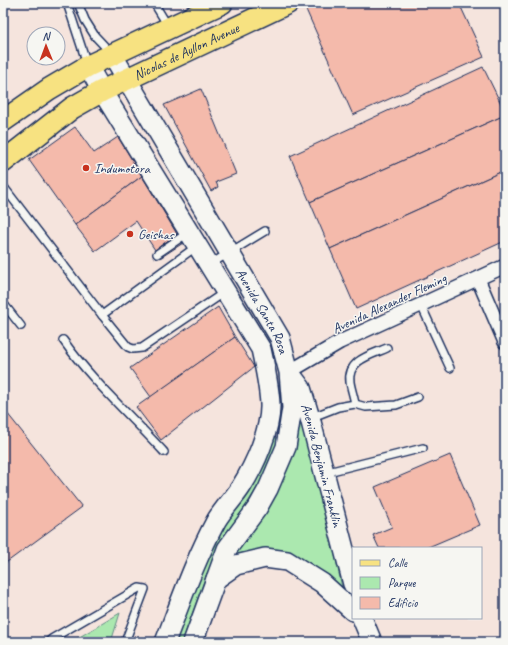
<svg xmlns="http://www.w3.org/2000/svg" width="508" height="645" viewBox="0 0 508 645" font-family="Caveat,sans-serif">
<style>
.built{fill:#f5e4dd;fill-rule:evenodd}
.green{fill:#abe8af;stroke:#638c86}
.building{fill:#f4baab;stroke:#1b2f5e}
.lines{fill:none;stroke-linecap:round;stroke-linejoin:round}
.lane-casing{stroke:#1b2f5e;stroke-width:10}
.street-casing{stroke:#1b2f5e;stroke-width:16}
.secondary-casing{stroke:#1b2f5e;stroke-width:22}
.primary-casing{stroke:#1b2f5e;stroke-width:24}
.lane{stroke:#f6f6f2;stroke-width:7}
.street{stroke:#f6f6f2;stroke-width:13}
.secondary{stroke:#f6f6f2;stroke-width:19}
.primary{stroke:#f7e281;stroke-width:21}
.poi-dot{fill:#c8321e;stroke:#f6f6f2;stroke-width:1.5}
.labels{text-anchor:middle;stroke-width:3;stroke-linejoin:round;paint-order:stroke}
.street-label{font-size:14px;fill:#1b2f5e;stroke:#f6f6f2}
.poi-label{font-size:14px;fill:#1b2f5e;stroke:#f6f6f2;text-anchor:start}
</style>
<rect width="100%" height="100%" fill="#f6f6f2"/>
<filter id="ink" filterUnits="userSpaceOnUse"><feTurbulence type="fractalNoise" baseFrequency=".025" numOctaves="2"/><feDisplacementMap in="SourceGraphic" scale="8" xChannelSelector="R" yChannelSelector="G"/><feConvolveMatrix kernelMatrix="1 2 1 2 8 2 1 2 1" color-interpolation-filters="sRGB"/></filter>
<g filter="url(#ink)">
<path class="built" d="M3,3H505V642H3ZM34,34H58V58H34ZM353,548H481V618H353Z"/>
<g class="green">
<path d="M293,408L307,424L344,597L311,571L236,560L228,550L273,490Z"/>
<path d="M272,434L280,441L261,482L224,539L205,578L182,642H171L205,549Z"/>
<path d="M120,613L111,642H71Z"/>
</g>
<g class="building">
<path d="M309,3H459L484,57L353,115L304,5Z"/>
<path d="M483,67L505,112V115L310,202L290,156Z"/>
<path d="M201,89L236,174L216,182L218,187L211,191L164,105Z"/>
<path d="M505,115V170L330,249L310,202Z"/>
<path d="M75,127L94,153L118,137L142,176L75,225L29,160Z"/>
<path d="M505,170V241L356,309L330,249Z"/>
<path d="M142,176L177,234L155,250L136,221L95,251L75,225Z"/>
<path d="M177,234L183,243L160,258L155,250Z"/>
<path d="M218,307L235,337L151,397L130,368Z"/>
<path d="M235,337L254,367L161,440L136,407Z"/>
<path d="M3,408L82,507L3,565Z"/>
<path d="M450,455L480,525L426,548H379L373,535L392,527L375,487Z"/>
</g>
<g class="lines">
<g class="lane-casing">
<g id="lane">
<path d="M67,3L87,64"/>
<path d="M78,3L85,20L95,36L111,53"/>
<path d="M154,3L168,26"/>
<path d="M3,186L102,315L197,246"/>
<path d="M157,254L189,232"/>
<path d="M209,265L265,231"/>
<path d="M3,303L21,326"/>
<path d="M421,305L450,368"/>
<path d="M102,315L128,347L133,349L142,348L225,292"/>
<path d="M63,340C92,381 130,415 164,452"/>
<path d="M355,404C354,397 351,389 350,382C347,360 371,355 387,348"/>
<path d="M310,418L338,407L355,404L366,407L396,405L418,397"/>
<path d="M324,473L423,448"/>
<path d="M48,642L53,638L139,588L145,589L125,642"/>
</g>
</g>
<g class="street-casing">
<g id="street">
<path d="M478,279L505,342"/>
<path d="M289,372L340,342L505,266"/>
</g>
</g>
<g class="secondary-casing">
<g id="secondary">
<path id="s1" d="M112,54L280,338L289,372L292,408L286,447L268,489L258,507L227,549L193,642"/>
<path d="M88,66L102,91L261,349C265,367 269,386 270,404C271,429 255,465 241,487C234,498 223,509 216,521C195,560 181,601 165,642"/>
<path id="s2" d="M292,376L301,388L310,418L353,584"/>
<path d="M216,579L236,565L265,558L287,561L322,583L353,611"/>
<path d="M362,618L372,642"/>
</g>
</g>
<g class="primary-casing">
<g id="primary">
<path d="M3,121L49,89L88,66L222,3"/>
<path id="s3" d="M3,162L72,108L102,91L288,3"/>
</g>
</g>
<use href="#lane" class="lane"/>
<use href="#street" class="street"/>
<use href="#secondary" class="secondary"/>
<use href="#primary" class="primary"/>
</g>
</g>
<g class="poi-dot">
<circle cx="86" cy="168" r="4"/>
<circle cx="130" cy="234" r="4"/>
</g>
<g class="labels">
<g class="street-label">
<text dy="5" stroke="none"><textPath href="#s3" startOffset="215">Nicolas de Ayllon Avenue</textPath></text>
<text transform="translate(389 303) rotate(-25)" y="5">Avenida Alexander Fleming</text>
<text dy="5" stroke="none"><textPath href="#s1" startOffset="298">Avenida Santa Rosa</textPath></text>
<text dy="5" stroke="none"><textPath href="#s2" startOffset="95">Avenida Benjamin Franklin</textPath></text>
</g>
<g class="poi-label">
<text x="94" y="173">Indumotora</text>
<text x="138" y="239">Geishas</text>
</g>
</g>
<rect width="508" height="645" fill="none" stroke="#f6f6f2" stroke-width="16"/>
<rect x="8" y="8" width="492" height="629" fill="none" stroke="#1b2f5e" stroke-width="1.5" filter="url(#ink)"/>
<rect x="352" y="547" width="130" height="72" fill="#f6f6f2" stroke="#9ea6b7"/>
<rect x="360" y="560" width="20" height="6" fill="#f7e281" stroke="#9ea6b7"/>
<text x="388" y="567" font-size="12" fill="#1b2f5e">Calle</text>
<rect x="360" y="577" width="20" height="12" fill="#abe8af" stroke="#9ea6b7"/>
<text x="388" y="587" font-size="12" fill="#1b2f5e">Parque</text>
<rect x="360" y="597" width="20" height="12" fill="#f4baab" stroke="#9ea6b7"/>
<text x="388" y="607" font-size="12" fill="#1b2f5e">Edificio</text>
<g transform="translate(46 46) rotate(359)"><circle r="19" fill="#f6f6f2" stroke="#9ea6b7"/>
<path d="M0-3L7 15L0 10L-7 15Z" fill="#c8321e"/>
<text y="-6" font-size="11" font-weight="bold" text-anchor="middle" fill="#1b2f5e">N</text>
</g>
</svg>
